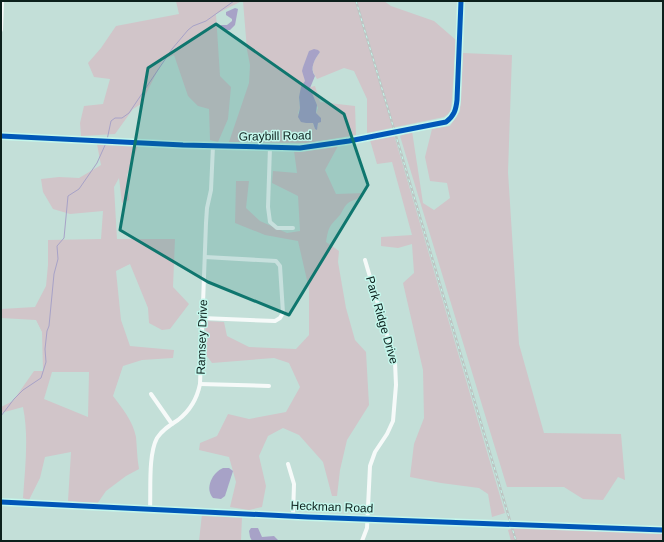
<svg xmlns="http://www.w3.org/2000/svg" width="664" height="542" viewBox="0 0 664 542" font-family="Helvetica,sans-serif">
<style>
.green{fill:#d1c5c9;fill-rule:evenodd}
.water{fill:#a7a2c7}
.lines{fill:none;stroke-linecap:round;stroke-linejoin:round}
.stream{stroke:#a7a2c7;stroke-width:1}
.minor{stroke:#f6faf9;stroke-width:4}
.rail-casing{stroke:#bdc5c3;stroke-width:2.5}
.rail{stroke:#c4f7ec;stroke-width:1;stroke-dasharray:3;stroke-linecap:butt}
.cycleway-casing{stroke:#c4f7ec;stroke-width:8}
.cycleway{stroke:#0057b8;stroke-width:5}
.marked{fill:#0f766e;fill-opacity:0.2;stroke:#0f766e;stroke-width:3;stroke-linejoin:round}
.labels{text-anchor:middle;stroke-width:3;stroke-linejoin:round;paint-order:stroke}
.street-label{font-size:12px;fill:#0c201c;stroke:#c4f7ec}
</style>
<rect width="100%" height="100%" fill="#c3dfd8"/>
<g class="green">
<path d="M176,1H242L216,14L220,76L231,87L228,119L218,142L210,140L209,109L198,106L188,96L174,55L163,60L141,104L133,109L115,134L81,136L80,123L84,106L103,104L110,79L94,77L88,63L101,48L116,26L179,14Z"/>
<path d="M243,1H384L391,6L434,21L456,40L451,112L444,117L367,133V99L354,71L344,68L317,79C309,68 313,62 320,52L310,53L303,67L305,81L299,97L300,108L298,113L306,123H313L315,129L318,126L316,113L318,108L310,88L311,87L315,86L320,102L355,106L356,135L308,143L229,142L249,83L250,65L247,50Z"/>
<path d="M463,53L512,55L508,172L519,344L544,433L621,434L625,480L618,477L603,500L583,499L564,487H507L400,136L412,131L423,203L434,210L450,198L447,183L430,181L425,157L432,129L450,126L460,111Z"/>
<path d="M394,135L505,513L492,517L488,494L479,488L441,483L410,477L414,444L424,418L423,370L403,283L414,273L412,244L398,248L381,246V237L412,235L392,162L377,164L370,140Z"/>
<path d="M97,144L138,146L127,175L129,200L122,203L119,178L114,187L117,239H175L173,287L189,304L170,329L162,330L149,323L148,308L130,264L116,271L121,320L130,346L174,350L173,358L142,360L123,366L113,396C122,408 133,421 136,437C137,448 137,458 139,469L126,476L106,491L97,504L68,501L71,452L45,457L40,478L29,500L23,498C25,468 29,437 23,407L1,413V407L13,401L34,371H43L42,332L36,320L1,318V309L35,307L46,286L48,265V240L101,239L103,211L70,214L53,209L43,192L41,179L59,177L79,178L101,165ZM52,372H89L88,417L44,399Z"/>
<path d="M338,146L325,170L336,194L364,193C358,201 352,199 347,204C344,207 342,212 340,215C329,227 329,226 326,242L339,251L338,262L346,308L355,340L366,352L369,405L347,440L340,470L337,496H332L323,462L299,435L283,428L268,436L259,456L266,486L262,507L249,510L230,507L236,482L229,457L199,450L200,443L217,436L228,414L249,419L286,412L300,387L289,363L274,358L212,363L204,352L206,321L224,322L227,336L249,347L296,349L309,335V289L298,241L265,235L235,223L236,181H249L246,208L260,221L287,233L300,231L298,196L272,183L273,171L297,173L294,151Z"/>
<path d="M202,514L242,516L241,541H199Z"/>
<path d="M516,527L663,534V541H511L508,530Z"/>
</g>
<g class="water">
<path d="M235,8L238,9L235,25L230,30H224L221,28V25H227L232,21V19L226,15V12Z"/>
<path d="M314,49L318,50L320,52C315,59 309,68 315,76L310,88L317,105L316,113L321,118V122L318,123L317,130L315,129L313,123H306L301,122L298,117L300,108L299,97L301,87L305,81L302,71L303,67L309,51Z"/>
<path d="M223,468H229L233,471L225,496L221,499L213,498C204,488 213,472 223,468Z"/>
<path d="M251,528H258L262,537L274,536L279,541H252L250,537L249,531Z"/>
</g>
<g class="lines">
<g class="stream">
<path d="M107,140L111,121L115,118H122L129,113L172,49L188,30L193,26L206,21L234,1"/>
<path d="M1,416L14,399L23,390L41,378L46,362L45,349L47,331L49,326L54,274L58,259L57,246L64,238L68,196L79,189L97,163L106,143"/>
</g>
<g class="minor">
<path d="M1,30L2,1"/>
<path d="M1,136L183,145L300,148L349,141L446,122C454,116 456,110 457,100L461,1"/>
<path d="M270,147L268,207L270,222L277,228H293"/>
<path d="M202,318L275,321L280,318L283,313L280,266L276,261L205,257"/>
<path d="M200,384L269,386"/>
<path d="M151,394L172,424"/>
<path d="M288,464L294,484L293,516"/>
<path d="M1,502L308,517L663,530"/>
<path d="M150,509C151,490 148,455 157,438C162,430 170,425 178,420C191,410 197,399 200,384L206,223L207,208L211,190L213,146"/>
<path d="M362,541L367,528L370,466L375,452L387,434L393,421L396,385L395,362L365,260"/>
</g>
<g class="rail-casing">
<path id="rail" d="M356,1L516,541"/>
</g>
<use href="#rail" class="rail"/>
<g class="cycleway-casing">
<g id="cycleway">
<path d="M1,136L183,145L300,148L349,141L446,122C454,116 456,110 457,100L461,1"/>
<path d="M1,502L308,517L663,530"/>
</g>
</g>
<use href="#cycleway" class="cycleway"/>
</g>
<path class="marked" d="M216,24L344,114L368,185L289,315L208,282L120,230L148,68Z"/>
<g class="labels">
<g class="street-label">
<text transform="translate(275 136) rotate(-1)" y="4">Graybill Road</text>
<text transform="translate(382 320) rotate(74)" y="4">Park Ridge Drive</text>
<text transform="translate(202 337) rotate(-88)" y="4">Ramsey Drive</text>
<text transform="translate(332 507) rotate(2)" y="4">Heckman Road</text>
</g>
</g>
<rect width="664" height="542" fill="none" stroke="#0c201c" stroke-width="4"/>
</svg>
